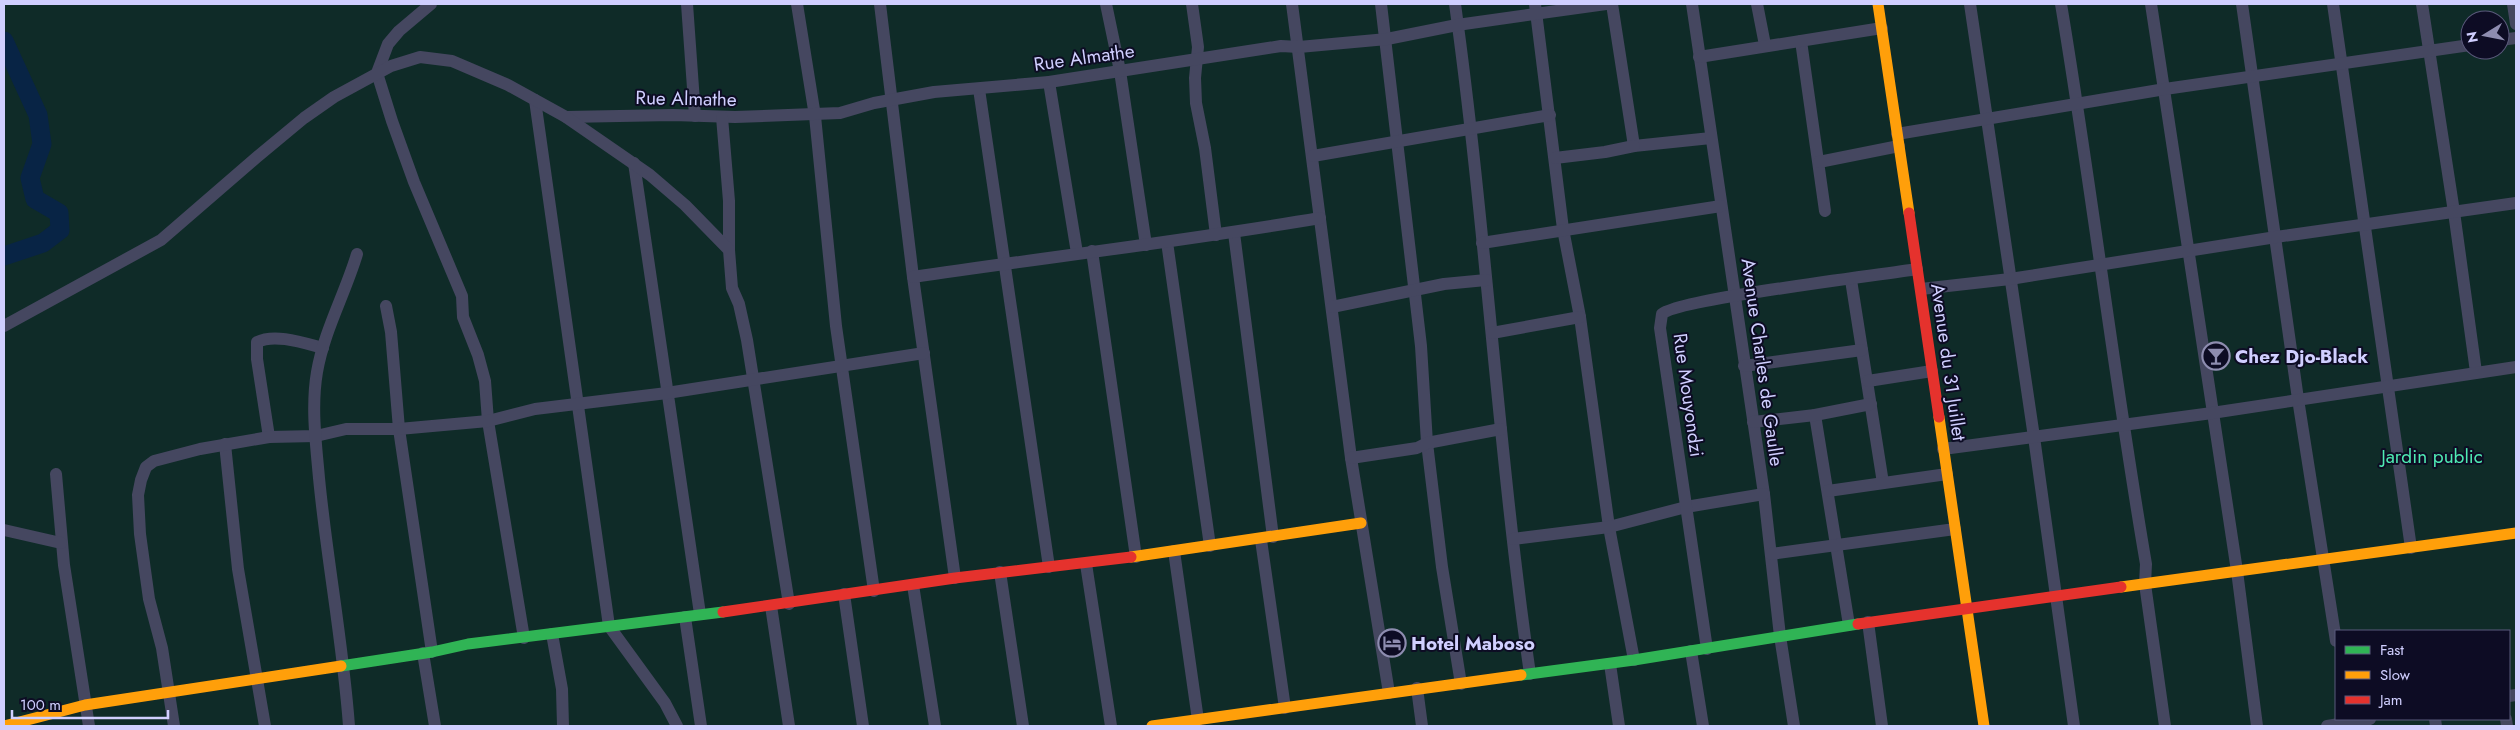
<svg xmlns="http://www.w3.org/2000/svg" width="2520" height="730" viewBox="0 0 2520 730" font-family="Jost,sans-serif">
<style>
.green{fill:#0f2b28;fill-rule:evenodd}
.lines{fill:none;stroke-linecap:round;stroke-linejoin:round}
.river{stroke:#082445;stroke-width:19}
.street{stroke:#454760;stroke-width:12}
.fast{stroke:#30b455;stroke-width:11}
.slow{stroke:#ff9f0a;stroke-width:11}
.jam{stroke:#e5322d;stroke-width:11}
.labels{text-anchor:middle;stroke-width:4;stroke-linejoin:round;paint-order:stroke}
.street-label{font-size:19px;fill:#d0cfff;stroke:#0d0c24}
.poi-label{font-size:19px;font-weight:bold;fill:#d0cfff;stroke:#0d0c24;text-anchor:start}
.park-label{font-size:19px;fill:#4febb3;stroke:#0d0c24}
</style>
<rect width="100%" height="100%" fill="#12121e"/>
<path class="green" d="M4,4H2516V726H4ZM2470,20H2500V50H2470ZM2336,631H2509V719H2336Z"/>
<g class="lines">
<path class="river" d="M4,41L38,115L42,144L30,178L35,199L59,213L60,230L43,243L4,256"/>
<g class="street">
<path d="M431,4L399,31L388,44L377,73L392,121L414,182L462,296L463,317L478,355L485,381L488,421L524,638"/>
<path d="M687,4L695,116"/>
<path d="M797,4L815,116L836,326L874,591"/>
<path d="M880,4L913,277L955,578"/>
<path d="M1106,4L1120,71L1146,245"/>
<path d="M1192,4L1198,47L1195,78L1196,103L1205,148L1216,235"/>
<path d="M1292,4L1351,458L1389,693"/>
<path d="M1381,4L1421,346L1427,443L1442,567L1461,684"/>
<path d="M1455,4C1486,227 1498,452 1530,674"/>
<path d="M1535,4L1563,229L1580,317L1609,527L1634,660"/>
<path d="M1612,4L1634,146L1711,138"/>
<path d="M1692,4L1764,494L1780,636L1794,726"/>
<path d="M1757,4L1765,45"/>
<path d="M1970,4L2034,437L2074,726"/>
<path d="M2061,4C2092,190 2114,378 2146,564L2145,584L2165,726"/>
<path d="M2151,4L2237,571L2257,726"/>
<path d="M2242,4L2298,399L2336,641"/>
<path d="M2333,4L2411,548"/>
<path d="M2422,4L2454,212L2476,372"/>
<path d="M2513,4L2516,24"/>
<path d="M2500,40L2516,38"/>
<path d="M1801,41L1825,211"/>
<path d="M1699,57L1882,28"/>
<path d="M1049,82L1077,253"/>
<path d="M979,89L1049,567"/>
<path d="M535,100L609,626L665,703L677,726"/>
<path d="M566,117L673,115L735,117L840,113L874,103L934,92L1049,82L1281,46L1299,47L1387,39L1457,25L1606,4"/>
<path d="M722,117L729,201V250"/>
<path d="M1897,134L2165,89L2470,45"/>
<path d="M1313,156L1550,115"/>
<path d="M1555,158L1605,152L1634,146"/>
<path d="M1819,162L1899,146"/>
<path d="M634,163L700,614"/>
<path d="M1234,233L1273,537"/>
<path d="M1167,242L1210,546"/>
<path d="M1482,243L1721,206"/>
<path d="M1092,251L1136,557"/>
<path d="M913,277C1049,257 1185,241 1320,218"/>
<path d="M1851,280L1883,483"/>
<path d="M1921,289L2010,279L2276,237L2516,203"/>
<path d="M386,306L391,332L399,429L432,652"/>
<path d="M1332,307L1444,284L1486,280"/>
<path d="M4,326L161,240L257,157L304,118L334,97L391,66L420,57L452,61L508,85L566,117L650,175L685,205L729,250L732,288L739,304L747,340L789,604"/>
<path d="M1492,333L1580,317"/>
<path d="M1744,366L1862,350"/>
<path d="M1868,381L1932,371"/>
<path d="M1815,415L1849,625"/>
<path d="M1753,422L1815,415L1871,404"/>
<path d="M269,437L257,359V342C275,333 304,343 323,348"/>
<path d="M225,444L238,569L265,726"/>
<path d="M1943,449L2212,413L2516,367"/>
<path d="M1351,458L1417,448L1427,443L1501,429"/>
<path d="M56,474L64,565L89,726"/>
<path d="M1828,491L1947,474"/>
<path d="M4,530L61,543"/>
<path d="M1513,539L1609,527L1686,507L1764,494"/>
<path d="M1261,540L1285,708"/>
<path d="M1174,551L1198,720"/>
<path d="M1771,554L1955,529"/>
<path d="M1086,564L1111,726"/>
<path d="M1000,572L1023,726"/>
<path d="M913,585L935,726"/>
<path d="M844,594L863,726"/>
<path d="M771,606L789,726"/>
<path d="M685,617L701,726"/>
<path d="M1868,622L1882,726"/>
<path d="M552,634L562,689L563,726"/>
<path d="M1707,649L1660,328L1662,314C1677,299 1881,275 1917,269"/>
<path d="M1691,651L1703,726"/>
<path d="M423,653L435,726"/>
<path d="M1610,664L1619,726"/>
<path d="M1417,688L1422,726"/>
<path d="M2509,696L2516,695"/>
<path d="M2435,719L2436,726"/>
<path d="M2506,719L2507,726"/>
<path d="M174,726L162,648L149,599L140,534L138,495L141,480L146,467L154,461L200,449L269,437L316,436L346,429H399L488,421L535,409L667,393L924,353"/>
<path d="M349,726C343,643 327,561 319,478C316,443 311,407 317,372C324,331 345,294 357,254"/>
<path d="M2327,726L2370,719"/>
</g>
<g class="fast">
<path d="M341,666L432,652L468,644L723,612"/>
<path d="M1521,675L1634,660L1858,624"/>
</g>
<g class="slow">
<path d="M1878,4L1909,213"/>
<path d="M1939,417L1984,726"/>
<path d="M1131,557L1361,523"/>
<path d="M2121,587L2516,533"/>
<path d="M4,726L85,705L341,666"/>
<path d="M1152,726L1521,675"/>
</g>
<g class="jam">
<path d="M1909,213L1939,417"/>
<path d="M723,612L955,578L1131,557"/>
<path d="M1858,624L2121,587"/>
</g>
</g>
<defs>
<g id="bar-ring" transform="scale(1.4375)"><circle r="9.5" fill="#0d0c24" stroke="#8e8db0" stroke-width="1.5"/><path d="M-6-5H6L.8 .8V4.5H3.5V6h-7V4.5H-.8V.8Z" fill="#8e8db0"/></g>
<g id="hotel-ring" transform="scale(1.4375)"><circle r="9.5" fill="#0d0c24" stroke="#8e8db0" stroke-width="1.5"/><path d="M-6-4.5h1.5V1H6V5H4.5V3h-9V5H-6ZM-4 0a1.8 1.8 0 1 1 3.6 0ZM.5 0V-2.5h3Q6-2.5 6 0Z" fill="#8e8db0"/></g>
</defs>
<g fill-rule="evenodd">
<use href="#bar-ring" x="2216" y="356"/>
<use href="#hotel-ring" x="1392" y="643"/>
</g>
<g class="labels">
<g class="street-label">
<text transform="translate(1084 57) rotate(-8)" y="7">Rue Almathe</text>
<text transform="translate(686 98) rotate(1)" y="7">Rue Almathe</text>
<text transform="translate(1763 362) rotate(82)" y="7">Avenue Charles de Gaulle</text>
<text transform="translate(1949 362) rotate(82)" y="7">Avenue du 31 Juillet</text>
<text transform="translate(1689 395) rotate(82)" y="7">Rue Mouyondzi</text>
</g>
<g class="poi-label">
<text x="2235" y="363">Chez Djo-Black</text>
<text x="1411" y="650">Hotel Maboso</text>
</g>
<g class="park-label">
<text x="2432" y="463">Jardin public</text>
</g>
</g>
<rect width="2520" height="730" fill="none" stroke="#d0cfff" stroke-width="10"/>
<rect x="2335" y="630" width="175" height="90" fill="#0d0c24" stroke="#5b5a7c"/>
<rect x="2345" y="646" width="25" height="8" fill="#30b455" stroke="#5b5a7c"/>
<text x="2380" y="655" font-size="15" fill="#d0cfff">Fast</text>
<rect x="2345" y="671" width="25" height="8" fill="#ff9f0a" stroke="#5b5a7c"/>
<text x="2380" y="680" font-size="15" fill="#d0cfff">Slow</text>
<rect x="2345" y="696" width="25" height="8" fill="#e5322d" stroke="#5b5a7c"/>
<text x="2380" y="705" font-size="15" fill="#d0cfff">Jam</text>
<g transform="translate(2485 35) rotate(260)"><circle r="24" fill="#0d0c24" stroke="#5b5a7c"/>
<path d="M0-4L9 19L0 12L-9 19Z" fill="#8e8db0"/>
<text y="-8" font-size="14" font-weight="bold" text-anchor="middle" fill="#d0cfff">N</text>
</g>
<path d="M12 710v8h156v-8" fill="none" stroke="#d0cfff" stroke-width="2.5"/>
<text x="20" y="710" font-size="15" fill="#d0cfff" stroke="#0d0c24" stroke-width="4" paint-order="stroke">100 m</text>
</svg>
